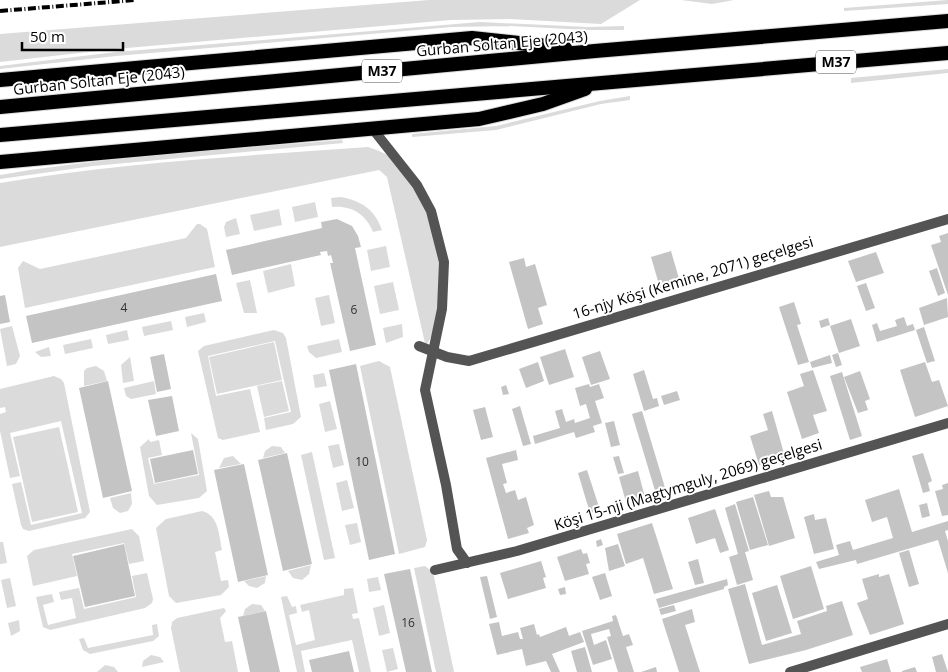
<svg xmlns="http://www.w3.org/2000/svg" width="948" height="672" viewBox="0 0 948 672" font-family="'Open Sans',sans-serif">
<style>
.green{fill:#dbdbdb}
.building{fill:#c4c4c4}
.lines{fill:none;stroke-linecap:round;stroke-linejoin:round}
.trunk-casing{stroke:#dbdbdb;stroke-width:16}
.minor{stroke:#545454;stroke-width:10}
.trunk{stroke:#000;stroke-width:14}
.rail{stroke:#000;stroke-width:4;stroke-dasharray:8 2.5 1 2.5;stroke-linecap:butt}
.labels{text-anchor:middle;stroke-width:4;stroke-linejoin:round;paint-order:stroke}
.number-label{font-size:12px;fill:#313131}
.shield{fill:#fff;stroke:#4c4c4c;stroke-width:1}
.shield-label{font-size:14px;font-weight:bold;fill:#000}
.street-label{font-size:15px;fill:#000;stroke:#fff}
</style>
<rect width="100%" height="100%" fill="#fff"/>
<g class="green">
<path d="M429,0H640L601,24L510,19L451,20L115,49L0,62V34Z"/>
<path d="M681,0H734L712,4Z"/>
<path d="M948,0V4L844,11V8Z"/>
<path d="M480,22L588,27L624,26V30H588L510,26L452,27L116,56L0,69V66L116,52Z"/>
<path d="M948,69V73L851,83V78Z"/>
<path d="M630,96V100L601,104L496,130L412,137V134L496,126L600,101Z"/>
<path d="M342,140L343,143L93,166L0,179V175C113,156 228,149 342,140Z"/>
<path d="M368,147C383,152 400,159 409,173C417,185 432,219 436,232C443,257 442,323 427,344L425,343L387,177L379,170L0,247V183C121,162 246,156 368,147Z"/>
<path d="M341,197C362,201 375,210 382,230L373,232C366,214 351,205 332,207L331,198Z"/>
<path d="M315,202L318,217L295,222L292,207Z"/>
<path d="M279,209L282,225L254,231L250,215Z"/>
<path d="M236,218L240,234L226,237L224,227L226,222Z"/>
<path d="M197,224H200L207,229L215,267L25,308L18,268L23,261L40,269L186,238Z"/>
<path d="M386,246L390,267L371,271L367,250Z"/>
<path d="M291,264L295,286L268,293L263,271Z"/>
<path d="M250,280L257,313H244L236,283Z"/>
<path d="M393,282L399,310L380,314L374,286Z"/>
<path d="M329,295L335,323L321,326L315,298Z"/>
<path d="M204,313L206,322L187,327L185,317Z"/>
<path d="M171,321L173,330L144,336L142,327Z"/>
<path d="M402,324L403,337L386,343L383,328Z"/>
<path d="M12,326L20,356L16,364L7,366L0,329Z"/>
<path d="M127,330L129,340L108,344L106,335Z"/>
<path d="M274,330L283,333L286,338L301,417L293,424L266,430L264,418L291,412L275,341L208,356L216,396L250,389L260,432L223,440L218,438L198,351L204,346Z"/>
<path d="M91,339L93,348L65,354L63,345Z"/>
<path d="M339,339L342,352L316,358L309,352L307,346Z"/>
<path d="M274,342L282,380L217,394L209,357Z"/>
<path d="M49,347L51,356L41,357L35,352Z"/>
<path d="M130,357L134,381L123,383L121,365Z"/>
<path d="M379,361L390,367L427,540L425,547L399,554L360,366Z"/>
<path d="M96,366L104,371L107,381L84,386V371L87,368Z"/>
<path d="M324,373L327,386L315,388L313,375Z"/>
<path d="M54,376L61,379L64,383L90,512L85,518L29,531L23,529L21,525L12,484L21,482L31,525L82,513L61,421L10,433L20,476L10,478L0,431V414L6,412L5,407L0,408V389Z"/>
<path d="M154,381L156,394L131,399L126,396L124,388Z"/>
<path d="M282,381L289,411L264,417L257,386Z"/>
<path d="M330,401L337,429L325,432L319,404Z"/>
<path d="M59,427L78,512L32,522L13,437Z"/>
<path d="M191,433L198,439L207,491L199,498L157,505L149,496L140,447L149,439L150,442L159,440L162,455L148,458L154,484L199,475Z"/>
<path d="M339,444L344,465L333,468L328,446Z"/>
<path d="M272,446L281,447L285,453L263,458L265,451Z"/>
<path d="M312,452L335,558L324,560L301,455Z"/>
<path d="M233,456L241,464L219,468L224,458Z"/>
<path d="M347,480L354,508L342,511L336,483Z"/>
<path d="M131,493L132,504L128,511L120,513L113,508L110,498Z"/>
<path d="M202,511C219,515 219,536 222,550L215,552L221,581L228,580L229,587L221,595L176,603L169,596L156,528L166,519Z"/>
<path d="M357,523L361,542L350,545L345,525Z"/>
<path d="M132,529L139,536L144,561L129,564L124,543L72,554L77,576L33,586L27,556L34,550Z"/>
<path d="M0,542H3L7,563L0,564Z"/>
<path d="M311,565L309,574L302,580L293,578L288,571Z"/>
<path d="M425,566L433,572L454,672H436L414,568Z"/>
<path d="M147,573L153,599L152,603L145,608L50,630L43,627L36,597L52,594L54,602L43,605L48,625L76,618L72,598L61,600L59,592L79,588L84,609L136,597L132,576Z"/>
<path d="M266,576L265,583L257,588L249,586L244,581Z"/>
<path d="M378,577L381,590L369,592L367,579Z"/>
<path d="M10,578L16,606L7,608L1,580Z"/>
<path d="M353,588L358,613L352,614L353,619L359,618L371,672H359L352,640L301,651L305,672H297L281,597L287,596L292,607L296,606L297,613L289,615L296,645L315,640L309,610L302,612L300,605L344,595V589Z"/>
<path d="M252,604L261,605L265,611L243,616L245,609Z"/>
<path d="M384,605L390,633L379,636L373,608Z"/>
<path d="M224,608L226,611L220,618L225,642L232,641L238,672H180L171,628L172,622L177,618Z"/>
<path d="M19,620L20,631L11,636L8,623Z"/>
<path d="M157,624L159,636L153,641L90,654L83,650L79,639L84,638L88,648L153,635L152,625Z"/>
<path d="M393,648L398,669L387,672L382,650Z"/>
<path d="M151,655L160,657L164,662L142,667L143,661Z"/>
<path d="M105,665L114,667L118,672H97Z"/>
</g>
<g class="building">
<path d="M337,219L352,226L358,236L361,247L355,248L376,345L350,351L330,263H333L331,255L328,256L327,251L320,252L321,255L232,275L226,250L322,228L321,222Z"/>
<path d="M948,233V295L931,245L941,242L939,236Z"/>
<path d="M671,251L680,282L660,288L651,257Z"/>
<path d="M876,252L884,273L856,282L848,261Z"/>
<path d="M524,258L526,267L535,264L547,305L538,308L543,324L528,329L509,262Z"/>
<path d="M937,268L945,293L938,296L929,271Z"/>
<path d="M216,274L222,301L32,343L26,316Z"/>
<path d="M866,283L875,308L866,311L857,286Z"/>
<path d="M5,295L10,322L0,324V296Z"/>
<path d="M947,298L948,317L924,325L919,308Z"/>
<path d="M794,302L801,324L797,325L809,362L798,365L779,307Z"/>
<path d="M904,317L907,326L913,324L915,330L877,342L872,325L877,323L880,331L897,326L895,320Z"/>
<path d="M828,318L830,325L821,328L819,321Z"/>
<path d="M851,319L860,346L839,353L830,326Z"/>
<path d="M924,327L935,361L927,363L916,330Z"/>
<path d="M565,349L574,377L549,385L540,357Z"/>
<path d="M600,351L610,379L591,385L582,357Z"/>
<path d="M838,353L842,365L836,367L832,355Z"/>
<path d="M164,354L171,389L157,392L150,357Z"/>
<path d="M830,355L832,363L812,368L810,362Z"/>
<path d="M538,362L544,381L526,388L519,369Z"/>
<path d="M925,362L932,382L939,380L948,406L915,417L900,370Z"/>
<path d="M356,364L395,554L369,560L329,370Z"/>
<path d="M644,370L653,399L657,398L659,406L644,411L633,374Z"/>
<path d="M813,370L827,411L813,415L819,433L802,439L787,392L804,386L800,374Z"/>
<path d="M860,371L870,399L865,401L868,410L858,413L844,377Z"/>
<path d="M842,372L862,436L850,440L830,376Z"/>
<path d="M108,381L132,491L103,498L79,388Z"/>
<path d="M589,384L590,387L599,384L604,398L595,401L602,423L593,426L595,432L576,438L574,432L535,444L533,436L560,428L555,411L562,409L566,422L574,419L575,423L590,418L586,404L580,406L575,388Z"/>
<path d="M506,385L509,394L503,395L501,387Z"/>
<path d="M677,391L680,400L664,405L661,396Z"/>
<path d="M172,396L179,431L156,436L148,400Z"/>
<path d="M520,406L531,444L523,446L512,409Z"/>
<path d="M485,407L493,437L481,440L473,410Z"/>
<path d="M642,411L666,491L656,494L632,414Z"/>
<path d="M772,411L785,457L759,465L750,436L768,430L763,414Z"/>
<path d="M614,421L620,445L611,447L605,423Z"/>
<path d="M193,450L198,474L155,483L150,459Z"/>
<path d="M516,450L518,460L502,464L507,483L503,484L506,493L515,490L518,500L526,497L534,525L527,528L529,533L508,539L486,458Z"/>
<path d="M287,453L312,564L283,571L258,460Z"/>
<path d="M923,453L932,481L928,483L930,491L923,493L912,456Z"/>
<path d="M619,456L624,473L618,474L613,457Z"/>
<path d="M244,464L268,575L238,582L214,470Z"/>
<path d="M587,470L600,510L590,513L578,473Z"/>
<path d="M638,471L646,501L627,506L619,477Z"/>
<path d="M948,483V515L942,516L935,491L943,489L942,485Z"/>
<path d="M899,489L912,532L948,521V530L945,531L948,541V573L938,540L857,564L856,560L819,569L816,562L839,555L836,545L850,541L853,550L893,538L887,517L872,522L865,500Z"/>
<path d="M769,491L771,497H783L795,538L769,546L754,495Z"/>
<path d="M753,497L768,545L750,550L736,502Z"/>
<path d="M927,503L930,516L922,518L919,505Z"/>
<path d="M735,504L749,551L745,552L753,580L737,585L729,557L738,554L725,508Z"/>
<path d="M715,509L729,550L720,553L715,538L696,544L688,518Z"/>
<path d="M814,514L815,520L826,518L834,549L814,554L804,517Z"/>
<path d="M652,523L673,589L654,594L643,558L626,564L617,534Z"/>
<path d="M601,539L603,545L597,547L596,541Z"/>
<path d="M124,544L135,596L85,607L73,556Z"/>
<path d="M618,544L625,566L609,571L605,548Z"/>
<path d="M581,549L583,554L587,553L590,563L586,564L589,574L565,581L557,557Z"/>
<path d="M909,550L919,584L909,587L899,553Z"/>
<path d="M698,559L704,583L695,585L688,562Z"/>
<path d="M541,561L546,577L543,578L546,588L508,599L500,573Z"/>
<path d="M811,566L824,609L793,619L780,576Z"/>
<path d="M410,569L432,672H406L384,574Z"/>
<path d="M605,573L612,596L600,600L592,577Z"/>
<path d="M879,574V577L889,574L904,624L870,635L857,603L868,599L862,579Z"/>
<path d="M487,576L497,617L490,619L480,577Z"/>
<path d="M727,579L728,585L724,587V589L659,608L656,599Z"/>
<path d="M745,584L762,645L801,634L797,621L827,611L826,606L842,601L853,635L806,650L749,664L728,589Z"/>
<path d="M777,585L792,633L766,641L752,593Z"/>
<path d="M565,587L566,594L560,595L558,589Z"/>
<path d="M674,605L676,611L661,615L659,609Z"/>
<path d="M692,609L695,622L685,625L700,672H679L662,619Z"/>
<path d="M266,611L280,672H250L238,617Z"/>
<path d="M616,615L623,636L629,634L633,645L626,647L634,672H618L607,637L611,636L609,629L591,634L594,645L606,640L612,659L593,665L582,631L613,621L612,616Z"/>
<path d="M499,622L502,636L518,632L520,639H523L520,628L534,624L537,635L539,634L540,637L566,627L569,636L580,632L584,642L552,654L560,672H551L546,661L526,666L522,649L497,655L489,624Z"/>
<path d="M585,647L592,672H577L571,651Z"/>
<path d="M349,651L354,672H312L309,660Z"/>
<path d="M942,654L948,672H936L932,657Z"/>
<path d="M887,659L891,672H862L860,667Z"/>
<path d="M656,667L657,672H641Z"/>
<path d="M915,667L917,672H902V671Z"/>
</g>
<g class="lines">
<g class="trunk-casing">
<g id="trunk">
<path d="M0,80L472,38L565,48"/>
<path d="M0,107L595,51L948,21"/>
<path d="M0,135L948,53"/>
<path d="M0,162L479,119L543,104L585,89"/>
</g>
</g>
<g class="minor">
<path d="M372,128L417,185L431,211L444,262L442,309L425,390L446,485L457,549L467,563"/>
<path d="M419,346L447,357L469,361L948,219"/>
<path d="M435,570L517,551L948,423"/>
<path d="M790,672L948,624"/>
</g>
<use href="#trunk" class="trunk"/>
<path class="rail" d="M0,11L135,0"/>
</g>
<g class="labels">
<g class="number-label">
<text x="124" y="312">4</text>
<text x="354" y="314">6</text>
<text x="362" y="466">10</text>
<text x="408" y="627">16</text>
</g>
<g class="shield">
<rect x="816" y="50.5" width="40" height="23" rx="4"/>
<rect x="362" y="59.5" width="40" height="23" rx="4"/>
</g>
<g class="shield-label">
<text x="836" y="67">M37</text>
<text x="382" y="76">M37</text>
</g>
<g class="street-label">
<text transform="translate(502 44) rotate(-5)" y="5">Gurban Soltan Eje (2043)</text>
<text transform="translate(99 81) rotate(-6)" y="5">Gurban Soltan Eje (2043)</text>
<text transform="translate(693 278) rotate(-17)" y="5">16-njy Köşi (Kemine, 2071) geçelgesi</text>
<text transform="translate(688 485) rotate(-17)" y="5">Köşi 15-nji (Magtymguly, 2069) geçelgesi</text>
</g>
</g>
<path d="M22 42v8h101v-8" fill="none" stroke="#000000" stroke-width="2.5"/>
<text x="30" y="42" font-size="15" fill="#000000" stroke="#ffffff" stroke-width="4" paint-order="stroke">50 m</text>
</svg>
